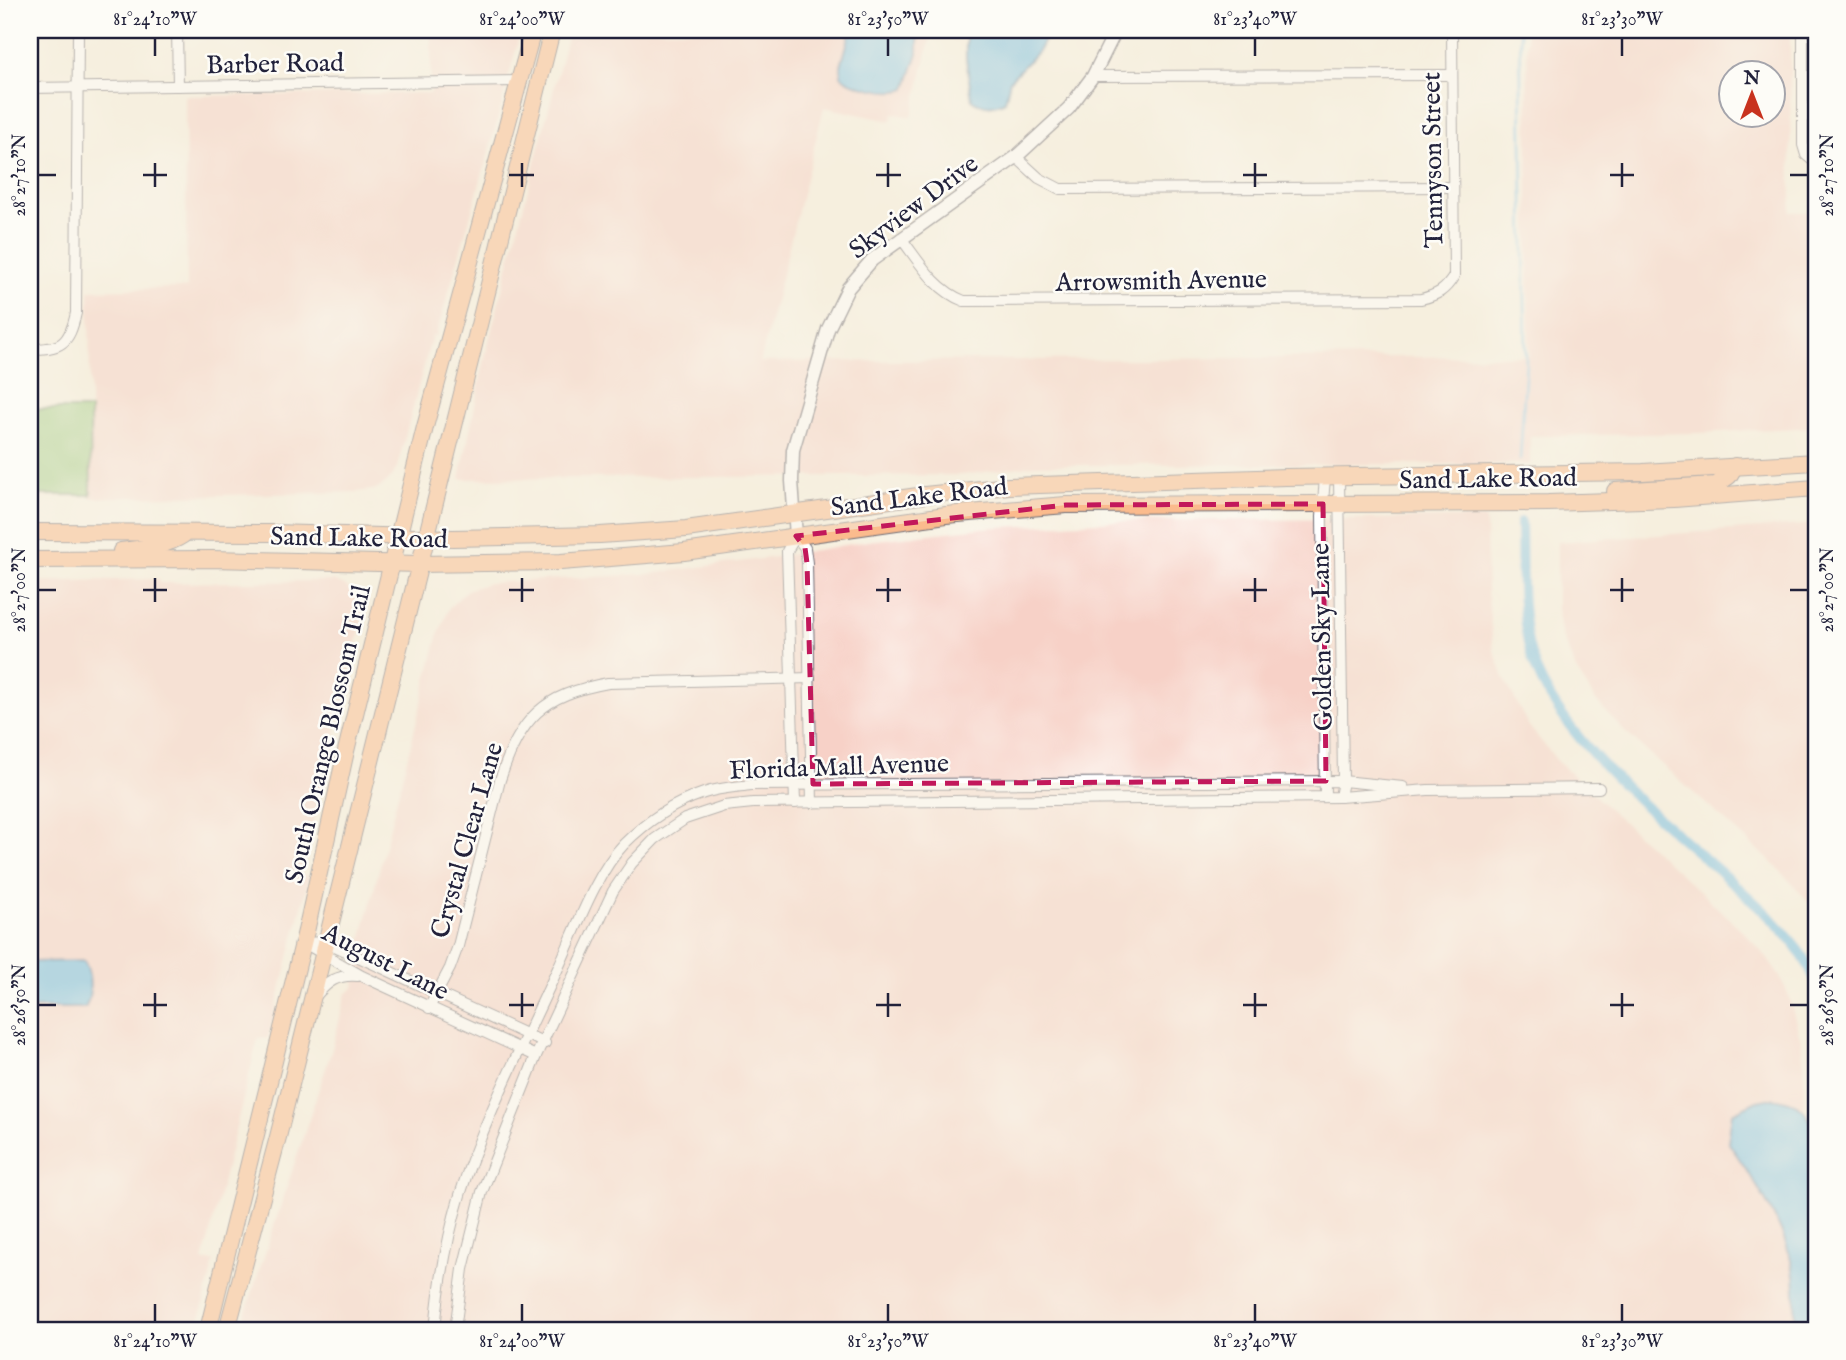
<svg xmlns="http://www.w3.org/2000/svg" width="1846" height="1360" viewBox="0 0 1846 1360" font-family="'IM FELL English',serif">
<style>
.built{fill:#f7d1c7;fill-rule:evenodd}
.green{fill:#93c677;stroke:#5a7459;stroke-width:2}
.water{fill:#67b9e3;stroke:#446e8f;stroke-width:2}
.lines{fill:none;stroke-linecap:round;stroke-linejoin:round}
.stream{stroke:#67b9e3;stroke-width:2.5}
.canal{stroke:#67b9e3;stroke-width:10}
.minor-casing{stroke:#6c6a74;stroke-width:12}
.tertiary-casing{stroke:#6c6a74;stroke-width:15}
.primary-casing{stroke:#6c6a74;stroke-width:18}
.minor{stroke:#fff;stroke-width:10}
.tertiary{stroke:#fff;stroke-width:12}
.primary{stroke:#fbbb8d;stroke-width:16}
.marked{fill:none;stroke:#c2185b;stroke-width:5;stroke-dasharray:14 9;stroke-linejoin:round}
.ticks{fill:none;stroke:#22223b;stroke-width:2.5}
.labels{text-anchor:middle;stroke-width:5;stroke-linejoin:round;paint-order:stroke}
.street-label{font-size:26px;fill:#22223b;stroke:#fdfcf7}
.neatline{fill:none;stroke:#22223b;stroke-width:2.5}
.ticks-label{font-size:18px;text-anchor:middle;fill:#22223b}
</style>
<rect width="100%" height="100%" fill="#fdfcf7"/>
<filter id="ink" filterUnits="userSpaceOnUse"><feTurbulence type="fractalNoise" baseFrequency=".0143" numOctaves="2"/><feDisplacementMap in="SourceGraphic" scale="14" xChannelSelector="R" yChannelSelector="G"/><feConvolveMatrix kernelMatrix="1 2 1 2 8 2 1 2 1" color-interpolation-filters="sRGB"/></filter>
<filter id="wash" filterUnits="userSpaceOnUse"><feTurbulence type="fractalNoise" baseFrequency=".00686" numOctaves="4" result="noise"/><feDisplacementMap in="SourceGraphic" scale="28" xChannelSelector="R" yChannelSelector="G"/><feGaussianBlur stdDeviation="1.57" result="paint"/><feColorMatrix in="noise" values="0 0 0 0 0 0 0 0 0 0 0 0 0 0 0 0 0 1.4 0 .05"/><feComposite in="paint" operator="in"/></filter>
<g filter="url(#wash)">
<rect width="100%" height="100%" fill="#f6efde"/>
<g class="built">
<path d="M431,30H521L486,162L436,336H432L397,467L392,477L378,489L357,492L91,498L89,290L187,288L185,96L431,93Z"/>
<path d="M569,30H930L931,35L912,117L893,113L891,121L824,107L760,362L1529,356L1527,30H1790L1791,212H1816V427L1698,433L1530,436V464L1035,465L963,475L460,479L486,352ZM1730,74H1772V116H1730Z"/>
<path d="M1486,518L1487,592L1494,651L1505,680L1528,725L1559,763L1745,933L1765,955L1780,977L1788,994L1800,1037L1804,1066V1113L1816,1127V1330H240L332,1049L346,994L354,988L360,945L439,633L449,608L467,590L490,583L649,574L776,557L868,541L983,528L1121,521Z"/>
<path d="M1816,524V910L1777,867L1625,732L1596,701L1576,670L1562,636L1557,608V542Z"/>
<path d="M160,579V583L333,581L347,587L354,595L362,614L361,626L300,875L310,876L268,1038H258L203,1261H214L197,1330H30V582Z"/>
</g>
<path class="green" d="M30,409H90L91,495H30Z"/>
<g class="water">
<path d="M851,30H918V53L906,89C891,95 853,87 841,76V66Z"/>
<path d="M966,30H1049L1039,50L1010,80L1005,101C993,107 984,107 972,100L966,58Z"/>
<path d="M84,961C91,972 92,997 85,1008H30V962Z"/>
<path d="M1773,1098C1800,1103 1804,1106 1816,1131V1330H1795C1795,1313 1796,1294 1794,1276C1790,1233 1752,1177 1728,1142L1732,1113L1757,1101Z"/>
</g>
<g class="lines">
<path class="stream" d="M1520,30L1526,362L1520,460"/>
<path class="canal" d="M1521,522C1522,562 1520,603 1528,643C1546,731 1662,820 1727,878C1761,908 1799,939 1816,982"/>
</g>
</g>
<g filter="url(#ink)">
<g class="lines">
<g class="minor-casing">
<g id="minor">
<path d="M177,30L178,86"/>
<path d="M1803,30V145L1806,155L1812,160H1816"/>
<path d="M1093,76L1452,75"/>
<path d="M30,88L520,81"/>
<path d="M1016,157L1039,178L1060,189L1453,187"/>
<path d="M901,238C920,263 935,290 964,301L1421,299C1437,295 1445,291 1454,276L1452,30"/>
<path d="M30,349C61,349 69,345 76,313L78,30"/>
<path d="M1339,477L1343,781L1340,797"/>
<path d="M1325,797L1322,516L1325,477"/>
<path d="M795,803L787,551L796,536L805,548L807,563L812,803"/>
<path d="M303,943L326,942L545,1043"/>
<path d="M304,943L362,976L536,1056"/>
<path d="M315,997C327,982 337,974 358,976"/>
<path d="M429,1008L450,968L458,946L500,780C521,717 542,695 608,683L810,678"/>
<path d="M435,1330C439,1285 447,1238 460,1195C485,1115 525,1041 559,966C576,929 596,873 624,844C646,822 674,803 704,793C718,788 736,787 751,785L1343,781L1403,787"/>
<path d="M455,1330L463,1269L482,1192L536,1056L613,891L632,863L655,839L685,819L724,806L753,803L1340,797L1428,790L1599,788"/>
</g>
</g>
<g class="tertiary-casing">
<path id="tertiary" d="M796,536L792,481L793,450L828,329L848,288L872,260L1016,157L1069,108L1093,76L1116,30"/>
</g>
<g class="primary-casing">
<g id="primary">
<path d="M1615,491L1716,485L1729,476L1735,466"/>
<path d="M30,532L272,533L453,538L600,535L686,529L925,495L1009,486L1286,477L1643,472L1816,462"/>
<path d="M121,551C142,548 165,547 183,535"/>
<path d="M30,560L212,559L419,564L561,562L684,552L946,515L1066,505L1548,503L1674,499L1816,488"/>
<path d="M208,1330L307,927L346,751L425,427L533,30"/>
<path d="M227,1330L278,1137L552,30"/>
</g>
</g>
<use href="#minor" class="minor"/>
<use href="#tertiary" class="tertiary"/>
<use href="#primary" class="primary"/>
</g>
</g>
<path d="M0 0H1846V1360H0ZM1323,504L1326,781L813,784L807,563L805,548L796,536L1066,505Z" fill="#f6efde" fill-opacity=".55" fill-rule="evenodd"/>
<path class="marked" d="M1323,504L1326,781L813,784L807,563L805,548L796,536L1066,505Z"/>
<path class="ticks" d="M155,38V56M522,38V56M888,38V56M1255,38V56M1622,38V56M155,163V187M522,163V187M888,163V187M1255,163V187M1622,163V187M38,175H56M143,175H167M509,175H534M876,175H901M1243,175H1267M1610,175H1634M1790,175H1808M155,578V602M522,578V602M888,578V602M1255,578V602M1622,578V602M38,590H56M143,590H167M509,590H534M876,590H901M1243,590H1267M1610,590H1634M1790,590H1808M155,993V1017M522,993V1017M888,993V1017M1255,993V1017M1622,993V1017M38,1005H56M143,1005H167M509,1005H534M876,1005H901M1243,1005H1267M1610,1005H1634M1790,1005H1808M155,1304V1322M522,1304V1322M888,1304V1322M1255,1304V1322M1622,1304V1322"/>
<g class="labels">
<g class="street-label">
<text transform="translate(275 63) rotate(-1)" y="9">Barber Road</text>
<text transform="translate(1432 160) rotate(-91)" y="9">Tennyson Street</text>
<text transform="translate(913 206) rotate(-37)" y="9">Skyview Drive</text>
<text transform="translate(1161 280) rotate(-1)" y="9">Arrowsmith Avenue</text>
<text transform="translate(1488 478) rotate(-1)" y="9">Sand Lake Road</text>
<text transform="translate(919 496) rotate(-7)" y="9">Sand Lake Road</text>
<text transform="translate(359 537) rotate(1)" y="9">Sand Lake Road</text>
<text transform="translate(1321 637) rotate(-91)" y="9">Golden Sky Lane</text>
<text transform="translate(327 734) rotate(-77)" y="9">South Orange Blossom Trail</text>
<text transform="translate(839 766) rotate(-2)" y="9">Florida Mall Avenue</text>
<text transform="translate(466 840) rotate(-74)" y="9">Crystal Clear Lane</text>
<text transform="translate(386 961) rotate(27)" y="9">August Lane</text>
</g>
</g>
<rect width="1846" height="1360" fill="none" stroke="#fdfcf7" stroke-width="77"/>
<g transform="translate(1752 94)"><circle r="33" fill="#fdfcf7" stroke="#a5a5ac" stroke-width="2"/>
<path d="M0-5L12 26L0 18L-12 26Z" fill="#c8321e"/>
<text y="-10" font-size="19" font-weight="bold" text-anchor="middle" fill="#22223b">N</text>
</g>
<rect x="38" y="38" width="1770" height="1284" class="neatline"/>
<g class="ticks-label">
<text x="155" y="25">81°24'10"W</text>
<text x="522" y="25">81°24'00"W</text>
<text x="888" y="25">81°23'50"W</text>
<text x="1255" y="25">81°23'40"W</text>
<text x="1622" y="25">81°23'30"W</text>
<text transform="translate(19 175) rotate(-90)" y="6">28°27'10"N</text>
<text transform="translate(1827 175) rotate(-90)" y="6">28°27'10"N</text>
<text transform="translate(19 590) rotate(-90)" y="6">28°27'00"N</text>
<text transform="translate(1827 590) rotate(-90)" y="6">28°27'00"N</text>
<text transform="translate(19 1005) rotate(-90)" y="6">28°26'50"N</text>
<text transform="translate(1827 1005) rotate(-90)" y="6">28°26'50"N</text>
<text x="155" y="1347">81°24'10"W</text>
<text x="522" y="1347">81°24'00"W</text>
<text x="888" y="1347">81°23'50"W</text>
<text x="1255" y="1347">81°23'40"W</text>
<text x="1622" y="1347">81°23'30"W</text>
</g>
</svg>
